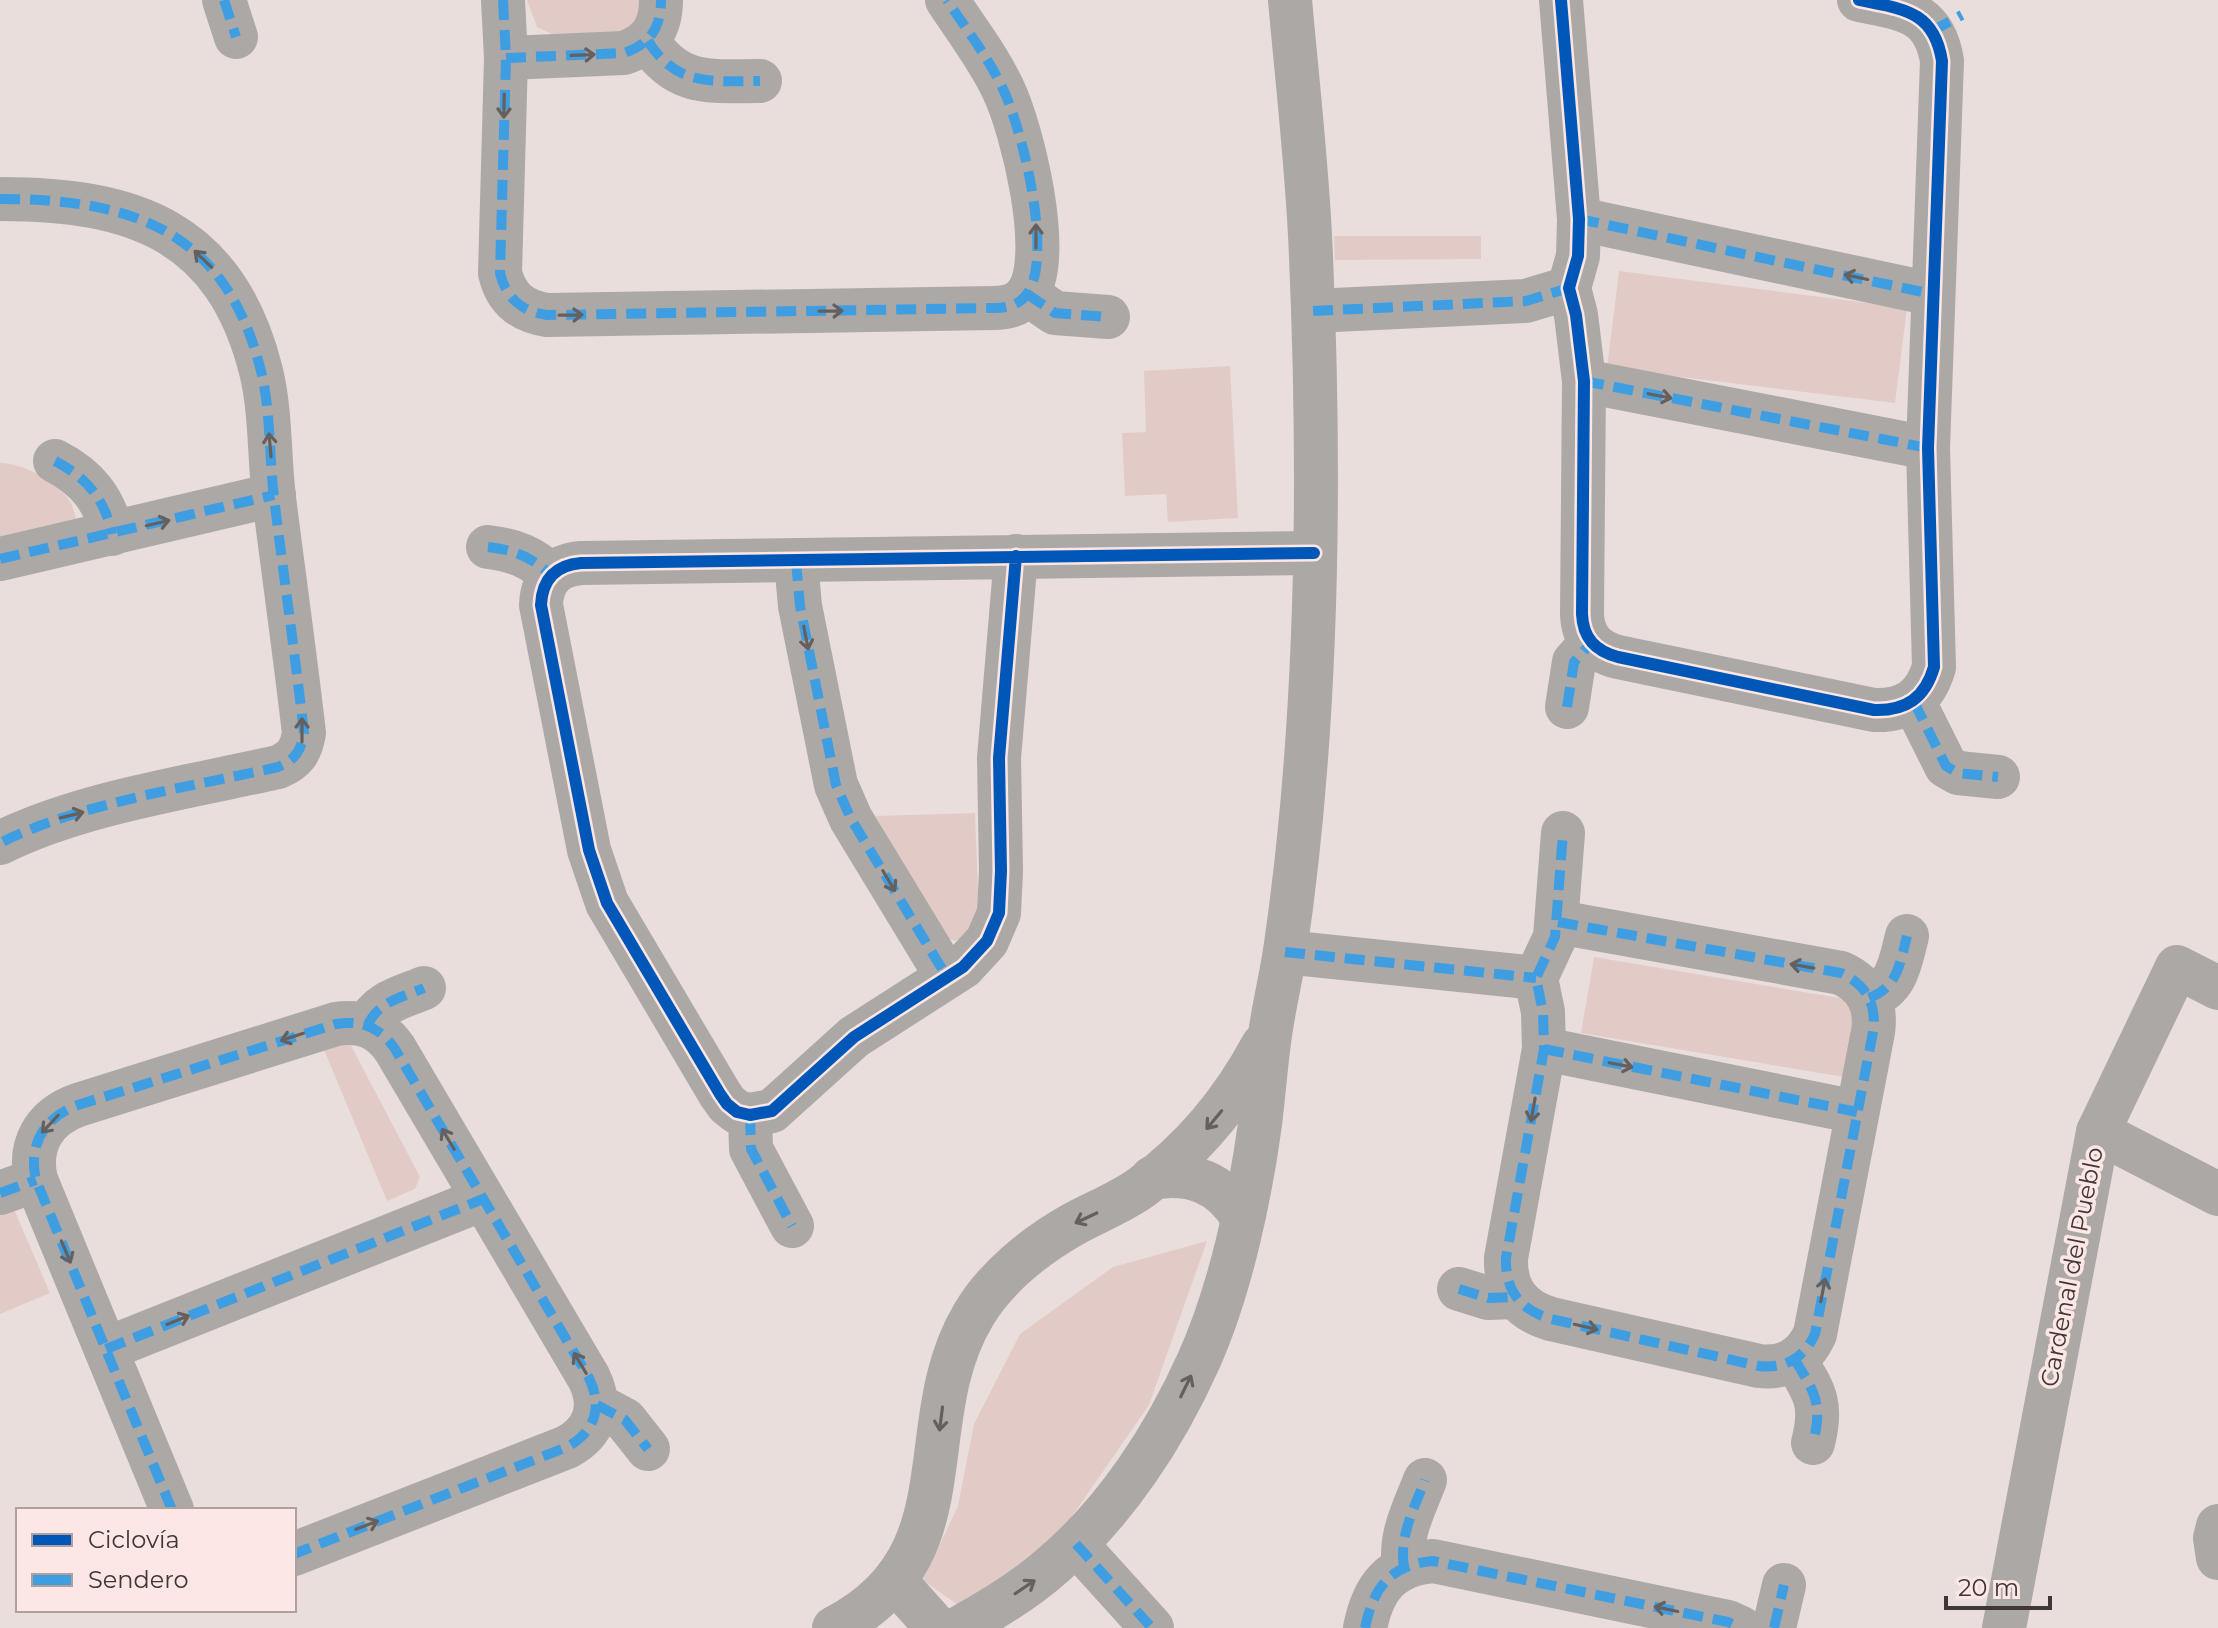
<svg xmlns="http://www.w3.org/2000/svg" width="2218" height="1628" viewBox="0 0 2218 1628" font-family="Montserrat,sans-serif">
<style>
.green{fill:#e2cbc7}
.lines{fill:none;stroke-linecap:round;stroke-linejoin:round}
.minor{stroke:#aca8a6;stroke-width:44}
.quiet{stroke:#3f9ee2;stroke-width:10;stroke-dasharray:20 10;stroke-linecap:butt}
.cycleway-casing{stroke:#fce7e4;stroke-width:17}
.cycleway{stroke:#0057b8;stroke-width:12}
.oneway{stroke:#655f5d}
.labels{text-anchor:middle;stroke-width:7;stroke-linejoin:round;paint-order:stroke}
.street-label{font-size:24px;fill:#3f3735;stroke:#fce7e4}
</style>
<rect width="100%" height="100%" fill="#e9dedc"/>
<g class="green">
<path d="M527,0H650L624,36L562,39L537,27Z"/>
<path d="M1334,236H1481V259L1335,260Z"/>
<path d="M1619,271L1907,308L1895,403L1607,368Z"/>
<path d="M1230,366L1238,518L1168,522L1166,494L1125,496L1122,433L1146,432L1144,371Z"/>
<path d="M0,463C24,463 61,483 72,505C74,511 76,518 77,524L0,540Z"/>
<path d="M975,813L979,918L971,933L955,941L938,935L876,816Z"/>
<path d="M1594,957L1857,1001L1844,1077L1581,1033Z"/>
<path d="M348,1040L420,1177L415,1189L387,1201L322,1045Z"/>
<path d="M13,1207L50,1293L0,1314V1213Z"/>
<path d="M1207,1241L1149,1405L1059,1535L962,1608L923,1580L958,1506L974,1424L1020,1334L1113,1267Z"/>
</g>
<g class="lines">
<g class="minor">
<path d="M224,0L236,37"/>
<path d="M503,0L506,58L500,273C506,298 521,311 547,315L994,308C1008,308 1019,305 1027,294C1054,257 1022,128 1003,89C988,57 966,29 947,0"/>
<path d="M1561,0L1579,219L1578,256L1569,288L1576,315L1584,381L1582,614C1583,638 1595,651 1618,657L1874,710C1906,711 1925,698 1934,667L1928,448L1942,61C1934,10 1902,9 1859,0"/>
<path d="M648,41C677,87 711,81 760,81"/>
<path d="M506,58L624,53C650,44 661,28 661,0"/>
<path d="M0,199C134,199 226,231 261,371C271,412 269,457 274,498C284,577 295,655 304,733C301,751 295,760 278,767C190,787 80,803 0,843"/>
<path d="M1579,219L1932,294"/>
<path d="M1027,294L1055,313L1108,317"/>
<path d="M1313,311L1526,301L1569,288"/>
<path d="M1584,381L1928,448"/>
<path d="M55,461C86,477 105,499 112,534"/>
<path d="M488,547C514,550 532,557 551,575"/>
<path d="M1016,556L999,758L1001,871L999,913L987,941L963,967L854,1037L772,1111L750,1115L737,1112L727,1104L720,1094L607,903L589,850L541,605C542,579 556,565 581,563C826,561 1070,555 1314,553"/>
<path d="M0,559L274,495"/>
<path d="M796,561L800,606L836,785L851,819L947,977"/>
<path d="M1914,702L1946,766L1958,773L1998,777"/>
<path d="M1567,707L1574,662L1591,643"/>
<path d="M1558,922L1841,973C1867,985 1877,1005 1873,1032L1815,1334C1804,1358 1785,1369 1759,1366L1551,1319C1520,1310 1505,1290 1506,1258L1544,1049L1543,1012L1536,978L1555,937L1563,833"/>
<path d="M1285,952L1536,978"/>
<path d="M1869,998C1898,987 1900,963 1907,936"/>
<path d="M368,1025C377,1002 403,997 424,988"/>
<path d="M1544,1049L1857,1112"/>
<path d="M750,1115L751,1149L792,1226"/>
<path d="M2098,1132L2218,1194"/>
<path d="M1152,1178C1191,1171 1222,1183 1242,1217"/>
<path d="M0,1193L36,1180"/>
<path d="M1459,1289L1488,1298L1515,1297"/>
<path d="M106,1349L483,1199"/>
<path d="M1795,1360C1815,1393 1823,1404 1813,1443"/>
<path d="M597,1405L625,1420L648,1449"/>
<path d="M172,1510L36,1180C28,1145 44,1117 78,1105L336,1024C361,1020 380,1027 395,1049L589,1378C603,1407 595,1432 567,1447L294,1554"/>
<path d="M2218,1526L2215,1538L2218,1558"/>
<path d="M1076,1544L1152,1628"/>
<path d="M1404,1567C1399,1536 1414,1509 1425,1480"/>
<path d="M895,1581L937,1628"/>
<path d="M834,1628C974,1557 908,1423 974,1314C996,1277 1035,1246 1072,1225C1095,1212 1120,1203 1142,1187C1194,1149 1233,1101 1263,1045"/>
<path d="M959,1628C992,1610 1025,1590 1053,1565C1116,1511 1165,1436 1199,1360C1230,1291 1250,1198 1260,1124C1264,1092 1266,1060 1271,1028C1275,1002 1281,977 1285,951C1319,720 1321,468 1310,235C1306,157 1297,78 1290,0"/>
<path d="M1365,1628C1373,1588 1390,1565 1433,1561L1728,1622L1741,1628"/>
<path d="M1774,1628L1784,1585"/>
<path d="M2004,1628L2098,1132L2177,967L2218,988"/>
</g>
<g class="quiet">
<path d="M224,0L236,37"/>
<path d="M503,0L506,58L500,273C506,298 521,311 547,315L994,308C1008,308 1019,305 1027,294C1054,257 1022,128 1003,89C988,57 966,29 947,0"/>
<path d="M1932,31L1962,15"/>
<path d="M648,41C677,87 711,81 760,81"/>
<path d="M506,58L624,53C650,44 661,28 661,0"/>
<path d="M0,199C134,199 226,231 261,371C271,412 269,457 274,498C284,577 295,655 304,733C301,751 295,760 278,767C190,787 80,803 0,843"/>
<path d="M1579,219L1932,294"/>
<path d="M1027,294L1055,313L1108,317"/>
<path d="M1313,311L1526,301L1569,288"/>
<path d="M1584,381L1928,448"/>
<path d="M55,461C86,477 105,499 112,534"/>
<path d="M488,547C514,550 532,557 551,575"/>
<path d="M0,559L274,495"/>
<path d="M796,561L800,606L836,785L851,819L947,977"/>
<path d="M1914,702L1946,766L1958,773L1998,777"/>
<path d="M1567,707L1574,662L1591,643"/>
<path d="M1558,922L1841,973C1867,985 1877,1005 1873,1032L1815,1334C1804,1358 1785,1369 1759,1366L1551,1319C1520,1310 1505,1290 1506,1258L1544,1049L1543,1012L1536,978L1555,937L1563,833"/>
<path d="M1285,952L1536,978"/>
<path d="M1869,998C1898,987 1900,963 1907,936"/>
<path d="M368,1025C377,1002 403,997 424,988"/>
<path d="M1544,1049L1857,1112"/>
<path d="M750,1115L751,1149L792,1226"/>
<path d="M0,1193L36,1180"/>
<path d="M1459,1289L1488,1298L1515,1297"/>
<path d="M106,1349L483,1199"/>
<path d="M1795,1360C1815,1393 1823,1404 1813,1443"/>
<path d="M597,1405L625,1420L648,1449"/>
<path d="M172,1510L36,1180C28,1145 44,1117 78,1105L336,1024C361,1020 380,1027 395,1049L589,1378C603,1407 595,1432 567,1447L294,1554"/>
<path d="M1076,1544L1152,1628"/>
<path d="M1404,1567C1399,1536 1414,1509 1425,1480"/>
<path d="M1365,1628C1373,1588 1390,1565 1433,1561L1728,1622L1741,1628"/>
<path d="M1774,1628L1784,1585"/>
</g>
<g class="cycleway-casing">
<g id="cycleway">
<path d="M1561,0L1579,219L1578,256L1569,288L1576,315L1584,381L1582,614C1583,638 1595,651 1618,657L1874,710C1906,711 1925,698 1934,667L1928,448L1942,61C1934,10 1902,9 1859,0"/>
<path d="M1016,556L999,758L1001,871L999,913L987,941L963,967L854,1037L772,1111L750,1115L737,1112L727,1104L720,1094L607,903L589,850L541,605C542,579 556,565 581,563C826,561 1070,555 1314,553"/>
</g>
</g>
<use href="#cycleway" class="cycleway"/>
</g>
<defs><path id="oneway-shaft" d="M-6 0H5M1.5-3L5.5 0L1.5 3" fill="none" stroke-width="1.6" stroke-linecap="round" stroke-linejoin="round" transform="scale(2)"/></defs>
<g class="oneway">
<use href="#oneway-shaft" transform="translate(583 55) rotate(-2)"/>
<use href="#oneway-shaft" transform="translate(504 106) rotate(91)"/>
<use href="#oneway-shaft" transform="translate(1036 236) rotate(-90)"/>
<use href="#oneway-shaft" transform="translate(203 259) rotate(-136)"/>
<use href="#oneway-shaft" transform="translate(1856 277) rotate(-168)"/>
<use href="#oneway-shaft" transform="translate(831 311) rotate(-1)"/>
<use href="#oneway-shaft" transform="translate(571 315) rotate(-1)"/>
<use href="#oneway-shaft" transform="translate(1660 396) rotate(11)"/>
<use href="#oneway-shaft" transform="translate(270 445) rotate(-95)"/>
<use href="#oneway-shaft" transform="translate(158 523) rotate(-13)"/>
<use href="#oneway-shaft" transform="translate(806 638) rotate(79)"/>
<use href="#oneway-shaft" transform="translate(302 730) rotate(-90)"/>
<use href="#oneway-shaft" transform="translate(72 815) rotate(-14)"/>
<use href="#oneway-shaft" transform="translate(889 881) rotate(59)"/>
<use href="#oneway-shaft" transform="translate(1802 966) rotate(-170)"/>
<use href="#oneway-shaft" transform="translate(292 1037) rotate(162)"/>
<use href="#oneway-shaft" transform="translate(1621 1065) rotate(11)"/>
<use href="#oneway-shaft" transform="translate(1533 1110) rotate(100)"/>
<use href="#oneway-shaft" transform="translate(1214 1120) rotate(130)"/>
<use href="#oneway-shaft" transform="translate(50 1124) rotate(133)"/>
<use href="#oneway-shaft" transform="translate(448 1139) rotate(-121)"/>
<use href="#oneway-shaft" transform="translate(1086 1218) rotate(155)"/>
<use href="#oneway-shaft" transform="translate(66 1252) rotate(67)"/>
<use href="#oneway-shaft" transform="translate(1823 1290) rotate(-79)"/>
<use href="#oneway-shaft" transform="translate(178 1320) rotate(-22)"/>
<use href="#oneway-shaft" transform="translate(1586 1327) rotate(13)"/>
<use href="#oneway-shaft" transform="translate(580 1363) rotate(-121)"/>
<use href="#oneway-shaft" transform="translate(1186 1386) rotate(-64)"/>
<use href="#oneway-shaft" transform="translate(941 1419) rotate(97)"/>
<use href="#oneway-shaft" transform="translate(367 1525) rotate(-21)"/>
<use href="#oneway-shaft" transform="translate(1025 1587) rotate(-34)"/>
<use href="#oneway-shaft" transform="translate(1666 1609) rotate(-168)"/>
</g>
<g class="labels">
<g class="street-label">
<text transform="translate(2072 1267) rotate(-79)" y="8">Cardenal del Pueblo</text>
</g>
</g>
<rect x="16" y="1508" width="280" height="104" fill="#fce7e4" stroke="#b0a19e" stroke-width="2"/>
<rect x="32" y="1534" width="40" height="12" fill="#0057b8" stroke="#b0a19e" stroke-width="2"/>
<text x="88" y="1548" font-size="24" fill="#3f3735">Ciclovía</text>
<rect x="32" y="1574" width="40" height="12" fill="#3f9ee2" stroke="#b0a19e" stroke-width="2"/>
<text x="88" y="1588" font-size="24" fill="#3f3735">Sendero</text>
<path d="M1946 1596v12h104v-12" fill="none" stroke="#3f3735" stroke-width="4"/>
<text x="1958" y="1596" font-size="24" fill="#3f3735" stroke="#fce7e4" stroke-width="6" paint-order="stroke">20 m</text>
</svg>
